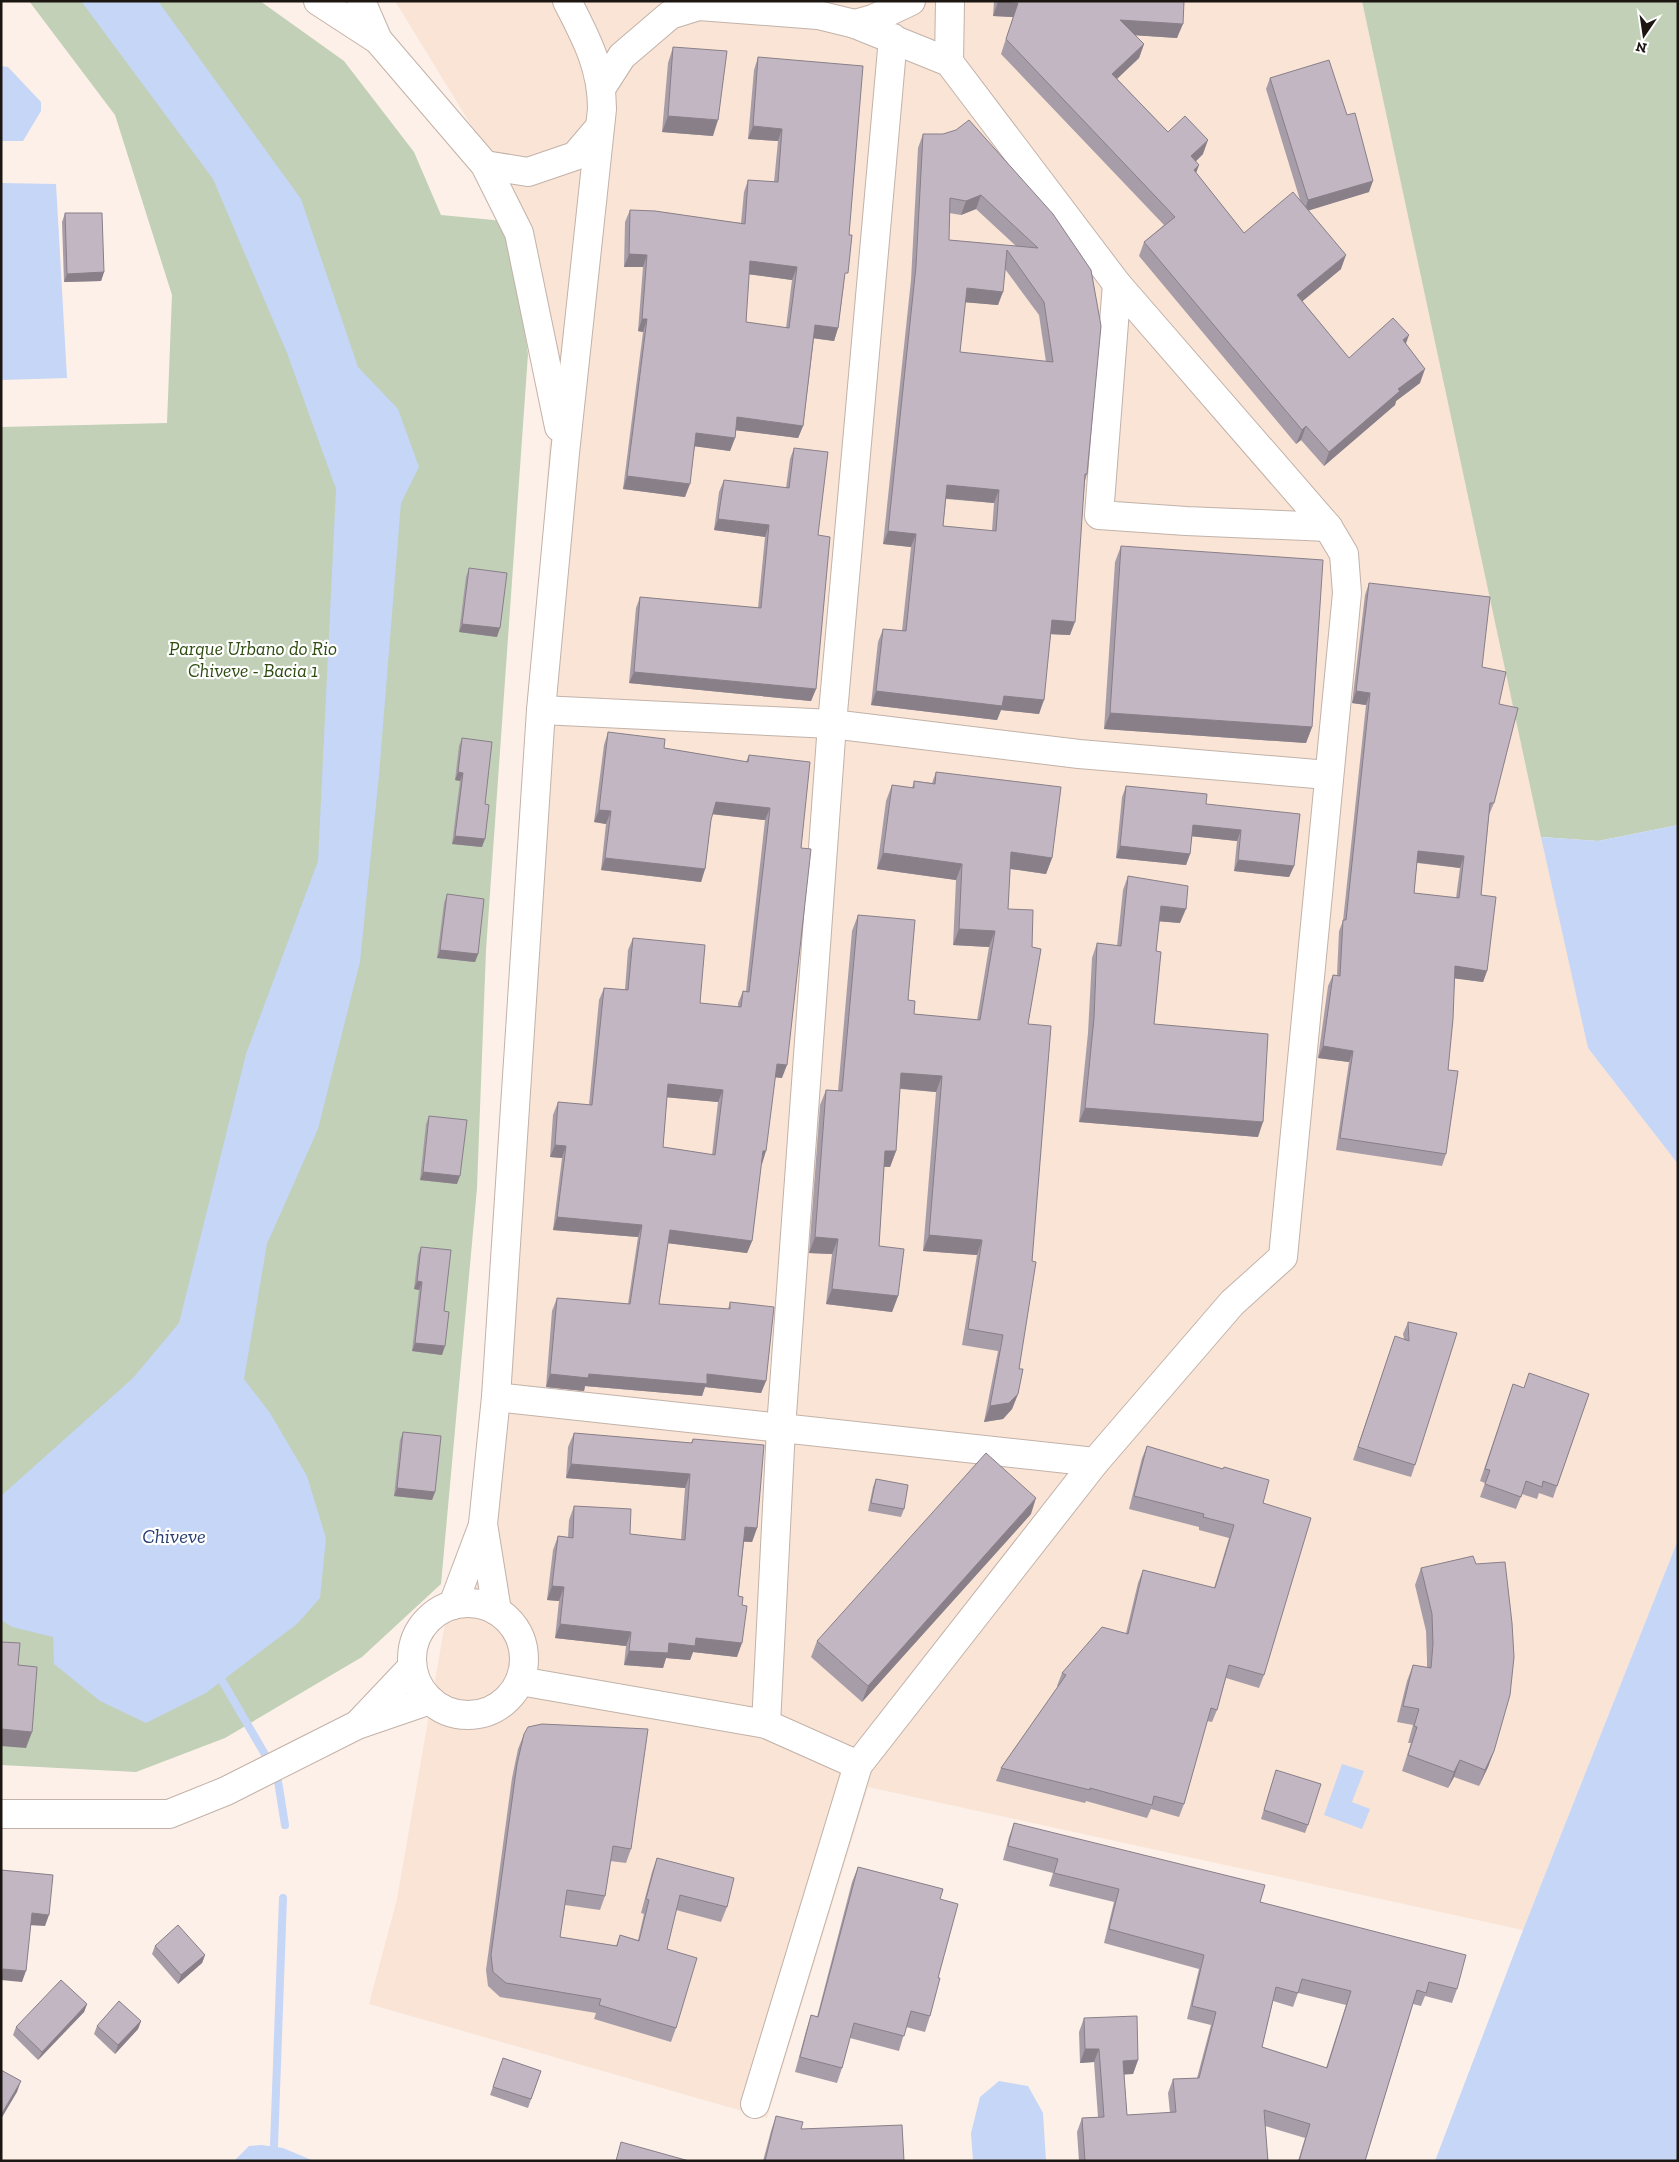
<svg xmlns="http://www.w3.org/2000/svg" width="1679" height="2162" viewBox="0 0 1679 2162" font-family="'Zilla Slab',serif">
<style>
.commercial{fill:#f9e4d6}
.green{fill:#c1d0b6}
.water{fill:#c5d6f7}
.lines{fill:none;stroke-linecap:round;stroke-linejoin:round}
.stream{stroke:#c5d6f7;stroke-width:8}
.street-casing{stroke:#c2b2a9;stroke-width:30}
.street{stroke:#fff;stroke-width:28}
.wall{fill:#a79da8;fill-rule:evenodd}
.shaded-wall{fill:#887f88}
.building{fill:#c2b6c3;stroke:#887f88;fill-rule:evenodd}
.labels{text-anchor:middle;stroke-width:4.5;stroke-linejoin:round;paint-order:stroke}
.park-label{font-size:19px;font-style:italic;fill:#2e4b0f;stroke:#fff}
.water-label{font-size:20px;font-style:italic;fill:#293f72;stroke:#fff}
</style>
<rect width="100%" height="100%" fill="#fdf0e8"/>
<path class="commercial" d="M395,1H1362L1588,1048L1678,1164V1540L1523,1930L868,1787L767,2118L369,2004L397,1899L449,1600L474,1565L555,360L485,148Z"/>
<g class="green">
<path d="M29,1H260L344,61L414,152L441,215L504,221L514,254L528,354L486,950L477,1188L441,1584L362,1657L225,1738L136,1772L1,1765V427L167,423L172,295L115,115Z"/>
<path d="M1362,1H1678V825L1598,841L1541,837Z"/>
</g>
<g class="water">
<path d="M81,1H158L301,199L358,367L398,409L419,467L401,503L379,775L360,962L318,1129L267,1244L244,1379L270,1413L307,1476L326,1538L320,1598L297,1624L206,1693L146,1723L100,1701L54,1664L53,1637L12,1627L1,1620V1496L133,1378L179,1323L246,1054L318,861L336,489L287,353L213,179Z"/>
<path d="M1,66L8,67L41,102V111L23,141H1Z"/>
<path d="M1,183L56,184L67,378L1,380Z"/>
<path d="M1678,825V1164L1588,1048L1541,837L1598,841Z"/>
<path d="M1678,1540V2161H1435L1523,1930Z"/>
<path d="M1342,1764L1364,1771L1352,1802L1370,1809L1362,1829L1324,1815Z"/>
<path d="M999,2081L1028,2086L1043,2113L1046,2161H973L971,2133L980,2097Z"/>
<path d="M262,2145L283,2148L314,2161H234L249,2146Z"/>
</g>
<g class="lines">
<g class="stream">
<path d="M217,1672L277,1775L285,1825"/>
<path d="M274,2146L283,1898"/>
</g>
<g class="street-casing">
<g id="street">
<path d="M318,1L378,40L485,165L519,233L559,427"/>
<path d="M361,1L378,40"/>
<path d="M855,24L873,19L911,1"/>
<path d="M949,62L950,1"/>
<path d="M602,87L622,56L670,15L699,6L818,15L855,24L949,62L1117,284L1328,527L1344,554L1347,593L1283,1257L1232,1303L1095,1462L858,1765L755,2104"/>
<path d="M485,165L528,172L575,156L598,129"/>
<path d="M1117,284L1099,515L1186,521L1328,527"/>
<path d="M541,710L832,724L1079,754L1328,775"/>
<path d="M496,1397L1095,1462"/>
<circle cx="468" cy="1659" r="56"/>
<path d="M453,1605L483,1525"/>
<path d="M497,1611L483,1524L496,1397L541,710L565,453L602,109C602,67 586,38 567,1"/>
<path d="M520,1681L766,1724L858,1765"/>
<path d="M360,1722L412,1667"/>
<path d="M766,1724L781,1428L832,724L893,38"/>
<path d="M1,1814H169L226,1791L357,1725L430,1700"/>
</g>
</g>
<use href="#street" class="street"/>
</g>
<g class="wall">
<path d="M994,1H1184L1177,38L1135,35L1144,44L1139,58L1117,79L1168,132L1203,154L1196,161V173L1244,233L1300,200L1266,89L1270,78L1369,192L1308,210L1341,269L1302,301L1349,358L1406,343L1420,383L1396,401L1395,405L1324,466L1301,440L1296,444L1139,256L1144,242L1164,225L1001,54L1013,17L993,16Z"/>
<path d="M673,47L713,136L662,132L668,63Z"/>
<path d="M758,57L844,283L838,328L834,341L814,338L803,426L798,438L736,430L735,438L730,451L695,446L685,497L623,489L643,332L638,331L643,267H624L625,222L630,210L741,223L744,192L748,180L774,182L778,141L748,139L754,70ZM749,274L792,280L786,328L746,322Z"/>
<path d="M923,134L1053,214L1087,474L1085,481L1070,635L1051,634L1039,714L1001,710L997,720L871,705L878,642L883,629L902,631L911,547L883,544L911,280L918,148ZM976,209L1016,246L949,240V213L961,215ZM1005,269L1039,315L1046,362L960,352L965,302L998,305ZM946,499L994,503L992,531L943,526Z"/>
<path d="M65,213L104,272L101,281L64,282L62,222Z"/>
<path d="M794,448L818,535L816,689L811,701L629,683L636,608L640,597L758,608L765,537L714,530L719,492L724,480L786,488L790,459Z"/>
<path d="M1121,546L1312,727L1306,743L1104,729L1115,562Z"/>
<path d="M469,568L497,637L459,632L466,577Z"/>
<path d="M1369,583L1482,667L1499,704L1494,803L1489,815L1481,895L1487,971L1483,982L1455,978L1448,1070L1446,1154L1442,1166L1336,1150L1349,1062L1318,1058L1328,986L1333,975H1337L1339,931L1343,921L1366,705L1352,703L1365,595ZM1417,863L1460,868L1456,898L1414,893Z"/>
<path d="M608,732L664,748L746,762L749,755L801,848L782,1078L775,1077L761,1164L752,1241L747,1253L668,1243L659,1304L728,1309L730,1302L766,1381L761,1393L705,1387L702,1396L585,1386L584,1391L546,1387L552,1311L557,1298L628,1304L638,1237L553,1230L562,1158L550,1157L553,1115L558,1102L589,1105L599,1000L604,988L625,990L628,950L633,938L700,1003L738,1007V1003L743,991H746L765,820L712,814L711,820L705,869L701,882L601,870L606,824L594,822L604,745ZM667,1097L718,1102L712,1155L663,1147Z"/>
<path d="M462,738L485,804L482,847L452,844L460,781L455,780L459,746Z"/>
<path d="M936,772L1052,858L1046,874L1010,869L1008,909L1028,1024L1019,1369L1018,1394L1012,1409L1003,1419L984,1422L998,1351L962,1345L977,1255L923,1251L936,1092L900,1089L896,1151L890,1167H884L879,1246L898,1296L892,1312L826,1304L832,1254L809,1253L820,1105L826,1090L838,1091L852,931L858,915L908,1000L914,1014L977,1020L989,947L953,945L956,880L877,869L886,801L892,785L912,788L914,781L932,783Z"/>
<path d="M1126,786L1206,804L1294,866L1289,877L1234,871L1237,841L1192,836L1190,854L1186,865L1116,858L1122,797Z"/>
<path d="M1128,876L1180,923L1159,921L1156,951L1154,1024L1258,1137L1079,1122L1088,1033L1092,958L1097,943L1117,946L1123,890Z"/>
<path d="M447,894L478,954L475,962L437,958L444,903Z"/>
<path d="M429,1116L457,1184L420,1180L426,1124Z"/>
<path d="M421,1247L444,1311L442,1355L412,1351L419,1290L414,1289L418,1255Z"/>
<path d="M1408,1322L1415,1465L1411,1477L1353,1460L1391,1348L1404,1339L1403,1334Z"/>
<path d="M1513,1384L1524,1388L1589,1394L1553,1498L1539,1493L1537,1499L1522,1494L1516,1509L1480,1497L1485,1483L1480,1481Z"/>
<path d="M403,1432L435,1492L432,1500L394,1496L400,1440Z"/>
<path d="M574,1433L691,1443L693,1439L757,1528L752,1542H744L738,1596L737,1657L693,1652L690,1660L666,1658L663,1668L624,1665L626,1646L555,1638L559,1601L547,1600L553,1550L558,1536L568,1537L569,1520L574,1506L630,1534L681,1540L685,1488L566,1478L568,1447Z"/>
<path d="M1147,1446L1263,1503L1264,1675L1259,1688L1226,1678L1217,1710L1212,1722L1207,1721L1184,1804L1179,1817L1151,1809L1147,1818L1086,1801L1085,1803L996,1781L1001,1768L1058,1687L1057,1686L1062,1673L1126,1633L1138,1583L1143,1570L1214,1588L1229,1538L1199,1530V1527L1129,1509L1142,1458Z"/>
<path d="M876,1479L904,1509L901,1517L868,1511L873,1487Z"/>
<path d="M1031,1514L862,1702L811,1657L817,1641Z"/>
<path d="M1421,1568L1494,1751L1488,1767L1479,1786L1454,1777L1448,1788L1402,1771L1411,1743H1408L1413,1725L1397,1722L1407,1681L1413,1665L1427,1668V1660L1426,1631L1415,1585Z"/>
<path d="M524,1734L631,1849L626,1863L610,1861L605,1896L600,1910L565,1905L560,1937L616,1946L620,1935L638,1940L644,1914L641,1913L652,1872L657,1858L727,1907L721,1922L676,1910L667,1949L676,2028L671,2042L594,2019L596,2013L500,1997L488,1986L486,1970L512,1778L518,1749Z"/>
<path d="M1276,1770L1308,1825L1305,1833L1261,1819Z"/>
<path d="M1014,1823L1260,1902L1457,1989L1452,2003L1425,1996L1421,2006L1413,2004L1365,2161H1298L1305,2138L1265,2126L1268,2161H1079L1077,2132L1082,2118L1098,2117L1094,2062L1080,2063L1079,2032L1084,2018L1138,2060L1133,2074H1124L1127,2115L1170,2113L1168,2093L1173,2079L1197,2078L1211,2025L1187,2019L1199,1969L1104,1943L1114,1902L1049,1886L1053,1873L1003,1860L1009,1837ZM1298,1993L1346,2005L1326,2068L1262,2047L1273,2001L1293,2007Z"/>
<path d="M858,1867L940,1899L938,1978L930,2016L925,2032L906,2027L899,2051L850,2038L842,2068L837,2083L795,2072L806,2031L811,2015L817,2017L852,1882Z"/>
<path d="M155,1946L205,1955L202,1963L178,1984L152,1954Z"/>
<path d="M87,2004L84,2012L38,2060L13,2035L16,2027Z"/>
<path d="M141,2021L138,2029L115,2054L94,2034L97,2026Z"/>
<path d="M503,2058L541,2071L528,2108L490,2095Z"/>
<path d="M776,2116L801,2129L904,2161H763L771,2131Z"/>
</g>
<g class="shaded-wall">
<path d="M998,2L1018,3L1013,17L993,16Z"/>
<path d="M1120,20L1183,24L1177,38L1115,34Z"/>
<path d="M1144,44L1139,58L1107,88L1112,74Z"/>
<path d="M668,116L718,120L713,136L662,132Z"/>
<path d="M753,126L782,129L778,141L748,139Z"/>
<path d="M1208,140L1203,154L1186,171L1191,156Z"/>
<path d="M1199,165L1194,179V170Z"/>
<path d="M1373,181L1369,192L1304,212L1308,200Z"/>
<path d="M981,195L976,209L961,215L966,201Z"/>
<path d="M629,254L647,255L643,267H624Z"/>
<path d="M1346,255L1341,269L1292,310L1297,295Z"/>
<path d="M750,261L797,267L792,280L746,274Z"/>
<path d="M104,272L101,281L64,282L67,274Z"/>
<path d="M967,288L1003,292L998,305L962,302Z"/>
<path d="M642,319H647L643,332L638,331Z"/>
<path d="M815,325L838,328L834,341L811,338Z"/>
<path d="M1409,335L1404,349L1403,340Z"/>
<path d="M1425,369L1420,383L1396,401L1395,405L1324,466L1329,452L1398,389Z"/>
<path d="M737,417L803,426L798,438L733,430Z"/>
<path d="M1306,426L1301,440L1296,444L1302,430Z"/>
<path d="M696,433L735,438L730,451L692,446Z"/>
<path d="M627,476L690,484L685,497L623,489Z"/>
<path d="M947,485L999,490L994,503L942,498Z"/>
<path d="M718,519L769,525L765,537L714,530Z"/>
<path d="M888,531L916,534L911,547L883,544Z"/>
<path d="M1052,620L1075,622L1070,635L1047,634Z"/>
<path d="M462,624L500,628L497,637L459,632Z"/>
<path d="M634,672L816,689L811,701L629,683Z"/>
<path d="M876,691L1004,696L1044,700L1039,714L1001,710L997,720L871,705Z"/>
<path d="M1356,691L1370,693L1366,705L1352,703Z"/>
<path d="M1110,713L1312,727L1306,743L1104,729Z"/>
<path d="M458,772L463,773L460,781L455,780Z"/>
<path d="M716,802L770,808L765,820L711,814Z"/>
<path d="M599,810L611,811L606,824L594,822Z"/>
<path d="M1193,825L1241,830L1237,841L1189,836Z"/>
<path d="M455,836L485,839L482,847L452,844Z"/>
<path d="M1120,846L1190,854L1186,865L1116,858Z"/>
<path d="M1418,851L1464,856L1460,868L1414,862Z"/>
<path d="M1011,852L1052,858L1046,874L1005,868Z"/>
<path d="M883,853L962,864L956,880L877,869Z"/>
<path d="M605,858L705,869L701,882L601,870Z"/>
<path d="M1238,860L1294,866L1289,877L1234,871Z"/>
<path d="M1161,906L1186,909L1180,923L1155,921Z"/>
<path d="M959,929L995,931L989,947L953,945Z"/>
<path d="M440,950L478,954L475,962L437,958Z"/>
<path d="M1455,966L1487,971L1483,982L1451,978Z"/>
<path d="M1323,1046L1353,1051L1349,1062L1318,1058Z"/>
<path d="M777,1064L787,1065L782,1078L772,1077Z"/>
<path d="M901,1073L942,1076L936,1092L896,1088Z"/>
<path d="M668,1084L723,1090L718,1102L663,1097Z"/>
<path d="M1085,1108L1263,1122L1258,1137L1079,1122Z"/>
<path d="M555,1145L566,1146L562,1158L550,1157Z"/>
<path d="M763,1151H766L762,1164L758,1163Z"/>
<path d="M885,1151H896L890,1167L879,1166Z"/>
<path d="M423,1172L460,1176L457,1184L420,1180Z"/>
<path d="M557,1217L642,1225L638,1237L553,1230Z"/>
<path d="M670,1230L752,1241L747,1253L666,1243Z"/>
<path d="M929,1235L982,1240L977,1255L923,1251Z"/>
<path d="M815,1237L838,1239L832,1254L809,1253Z"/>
<path d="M417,1281L422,1282L419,1290L414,1289Z"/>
<path d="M832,1289L898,1296L892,1312L826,1304Z"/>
<path d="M415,1343L445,1346L442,1355L412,1351Z"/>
<path d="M550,1374H707L766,1381L761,1393L705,1387L702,1396L585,1386L584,1391L546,1387Z"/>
<path d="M1018,1394L1012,1409L1003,1419L984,1422L990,1406Z"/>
<path d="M571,1464L690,1474L685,1488L566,1478Z"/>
<path d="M397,1488L435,1492L432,1500L394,1496Z"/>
<path d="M1036,1498L1031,1514L862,1702L868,1686Z"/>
<path d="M745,1527L757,1528L752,1542L740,1541Z"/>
<path d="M552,1586L564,1587L559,1601L547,1600Z"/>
<path d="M560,1624L631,1632L626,1646L555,1638Z"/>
<path d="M696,1638L742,1643L737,1657L693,1652L690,1660L666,1658L663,1668L624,1665L629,1651Z"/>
<path d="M1,1729L32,1732L26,1748L1,1746Z"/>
<path d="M1494,1751L1488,1767L1479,1786L1485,1770Z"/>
<path d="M1460,1760L1454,1777L1448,1788L1454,1772Z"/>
<path d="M32,1913L49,1915L45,1926L28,1925Z"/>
<path d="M205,1955L202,1963L178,1984L181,1975Z"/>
<path d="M3,1969L26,1971L22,1982L1,1980Z"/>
<path d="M87,2004L84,2012L38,2060L42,2052Z"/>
<path d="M141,2021L138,2029L115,2054L118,2045Z"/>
<path d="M1085,2049H1099L1094,2062L1080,2063Z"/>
<path d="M1138,2060L1133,2074L1118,2075L1123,2061Z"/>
<path d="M21,2081L17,2092L1,2119V2115Z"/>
</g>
<g class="building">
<path d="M999,1H1184L1183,24L1120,20L1144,44L1112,74L1168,132L1185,116L1208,140L1191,156L1199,165L1194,170L1244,233L1293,192L1346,255L1297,295L1349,358L1393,318L1409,335L1403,340L1425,369L1398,389L1400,391L1329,452L1306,426L1302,430L1144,242L1175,217L1006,39L1018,3L998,2Z"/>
<path d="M673,47L727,51L718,120L668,116Z"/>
<path d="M758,57L863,66L849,235H852L848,273H845L838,328L815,325L803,426L737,417L735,438L696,433L690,484L627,476L647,319H642L647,255L629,254L630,210L655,211L745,224L748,180L778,182L782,129L753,126ZM750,261L797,267L789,328L746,322Z"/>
<path d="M1329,60L1347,115L1355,113L1373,181L1308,200L1270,78Z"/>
<path d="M969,120L1053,214L1091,270L1101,326L1087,474H1085L1075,622L1052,620L1044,700L1004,696L1002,706L876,691L883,629L906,631L916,534L888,531L916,266L923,134H943L956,130ZM981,195L1038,248L949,240L950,198L966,201ZM1007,250L1044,302L1053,362L960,352L967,288L1003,292ZM947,485L999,490L996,531L943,526Z"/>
<path d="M65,213H102L104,272L67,274Z"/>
<path d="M794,448L828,452L818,535L830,537L816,689L634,672L640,597L761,608L769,525L718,519L724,480L789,488Z"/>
<path d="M1121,546L1323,560L1312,727L1110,713Z"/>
<path d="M469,568L507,573L500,628L462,624Z"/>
<path d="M1369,583L1490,597L1482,667L1506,672L1499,704L1518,708L1494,803H1490L1481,895L1496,897L1487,971L1455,966L1453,1019L1448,1070L1458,1071L1446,1154L1340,1138L1353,1051L1323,1046L1333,975L1340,976L1343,920H1346L1370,693L1356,691ZM1418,851L1464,856L1459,898L1414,893Z"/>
<path d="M608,732L665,739L664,748L748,762L749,755L810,762L801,848L811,849L787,1065L777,1064L766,1151H763L752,1241L670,1230L659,1304L730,1309V1302L774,1307L766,1381L707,1374V1384L589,1374L588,1378L550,1374L557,1298L630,1304L642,1225L557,1217L566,1146L555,1145L558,1102L592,1105L604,988L628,990L633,938L705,945L700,1003L741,1007L743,991L749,992L770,808L716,802L711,820L705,869L605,858L611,811L599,810ZM668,1084L723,1090L715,1155L663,1147Z"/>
<path d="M462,738L492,742L485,804L489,805L485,839L455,836L463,773L458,772Z"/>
<path d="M936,772L1061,787L1052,858L1011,852L1008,909L1033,910L1032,947L1041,949L1028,1024L1051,1026L1032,1261L1036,1262L1019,1369H1023L1018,1394L1009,1403L990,1406L1003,1335L968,1329L982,1240L929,1235L942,1076L901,1073L896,1151H885L879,1246L904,1249L898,1296L832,1289L838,1239L815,1237L826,1090L842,1091L858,915L915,920L908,1000L915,1001L914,1014L980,1020L995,931L959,929L962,864L883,853L892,785L914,788V781L935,784Z"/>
<path d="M1126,786L1207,794L1206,804L1300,814L1294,866L1238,860L1241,830L1193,825L1190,854L1120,846Z"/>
<path d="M1128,876L1188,886L1186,909L1161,906L1156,951L1161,952L1154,1024L1268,1034L1263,1122L1085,1108L1094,1018L1097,943L1121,946Z"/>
<path d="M447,894L484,899L478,954L440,950Z"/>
<path d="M429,1116L467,1120L460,1176L423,1172Z"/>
<path d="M421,1247L451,1250L444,1311L449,1312L445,1346L415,1343L422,1282L417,1281Z"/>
<path d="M1408,1322L1457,1333L1415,1465L1358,1447L1395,1336L1409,1341Z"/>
<path d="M1529,1373L1589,1394L1557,1486L1543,1481L1542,1487L1526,1481L1521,1497L1485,1484L1490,1470L1485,1469L1513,1384L1524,1388Z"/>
<path d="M403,1432L441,1436L435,1492L397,1488Z"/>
<path d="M574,1433L692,1443L693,1439L764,1445L757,1528L745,1527L738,1596L743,1597L742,1605L747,1606L742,1643L696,1638L695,1646L669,1643L668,1653L629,1651L631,1632L560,1624L564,1587L552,1586L558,1536L573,1538L574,1506L631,1509L630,1534L685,1540L690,1474L571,1464Z"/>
<path d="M1147,1446L1223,1469L1224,1467L1269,1480L1263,1503L1311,1518L1264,1675L1229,1665L1217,1710L1211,1708L1184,1804L1154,1796L1152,1805L1090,1788V1790L1001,1768L1066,1675L1062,1673L1102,1627L1128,1634L1143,1570L1215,1588L1234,1525L1203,1517L1204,1514L1134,1496Z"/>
<path d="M986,1453L1036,1498L868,1686L817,1641Z"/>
<path d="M876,1479L908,1485L904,1509L871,1503Z"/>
<path d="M1473,1556L1476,1564L1505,1562L1512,1623L1514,1657L1510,1695L1494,1751L1485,1770L1460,1760L1454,1772L1408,1755L1417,1727L1414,1726L1419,1709L1403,1706L1413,1665L1431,1668L1433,1644L1432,1614L1421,1568Z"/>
<path d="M1,1642L20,1643L18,1665L37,1667L32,1732L1,1729Z"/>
<path d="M542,1724L648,1729L631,1849L613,1846L605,1896L567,1890L560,1937L617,1946L620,1935L639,1941L649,1900L646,1899L657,1858L734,1878L727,1907L680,1895L667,1949L697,1958L676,2028L599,2005L601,1999L506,1983L493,1972L491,1955L517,1764L524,1734L528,1727Z"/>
<path d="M1276,1770L1321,1784L1308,1825L1264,1810Z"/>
<path d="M1014,1823L1265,1885L1260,1902L1466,1955L1457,1989L1429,1982L1426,1993L1417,1990L1365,2161H1299L1310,2124L1264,2110L1268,2161H1085L1082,2118L1104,2117L1099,2049H1085L1084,2018L1137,2016L1138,2060L1123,2061L1127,2115L1176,2112L1173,2079L1199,2078L1216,2012L1192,2006L1204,1955L1109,1929L1119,1889L1054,1873L1058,1859L1008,1846ZM1302,1979L1351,1991L1327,2068L1262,2047L1276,1987L1298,1993Z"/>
<path d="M858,1867L943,1889L940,1899L958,1904L938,1978H940L930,2016L911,2011L904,2036L854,2023L842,2068L800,2057L811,2015L818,2017Z"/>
<path d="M1,1870L53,1875L49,1915L32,1913L26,1971L3,1969L1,1979Z"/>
<path d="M178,1925L205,1955L181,1975L155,1946Z"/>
<path d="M61,1980L87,2004L42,2052L16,2027Z"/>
<path d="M119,2001L141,2021L118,2045L97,2026Z"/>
<path d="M503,2058L541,2071L531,2099L493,2087Z"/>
<path d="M1,2070L21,2081L1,2115Z"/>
<path d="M776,2116L803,2122L801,2129L902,2125L904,2161H765Z"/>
<path d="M621,2142L689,2161H616Z"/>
</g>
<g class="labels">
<g class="park-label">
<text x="253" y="655">Parque Urbano do Rio<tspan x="253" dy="22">Chiveve - Bacia 1</tspan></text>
</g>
<g class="water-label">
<text x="174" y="1543">Chiveve</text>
</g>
</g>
<rect width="1679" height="2162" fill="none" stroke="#1c1613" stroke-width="5"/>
<g transform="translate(1644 35) rotate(193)" stroke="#ffffff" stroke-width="4" paint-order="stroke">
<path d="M0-4L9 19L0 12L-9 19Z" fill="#1c1613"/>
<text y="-8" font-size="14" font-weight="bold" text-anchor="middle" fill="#1c1613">N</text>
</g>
</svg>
